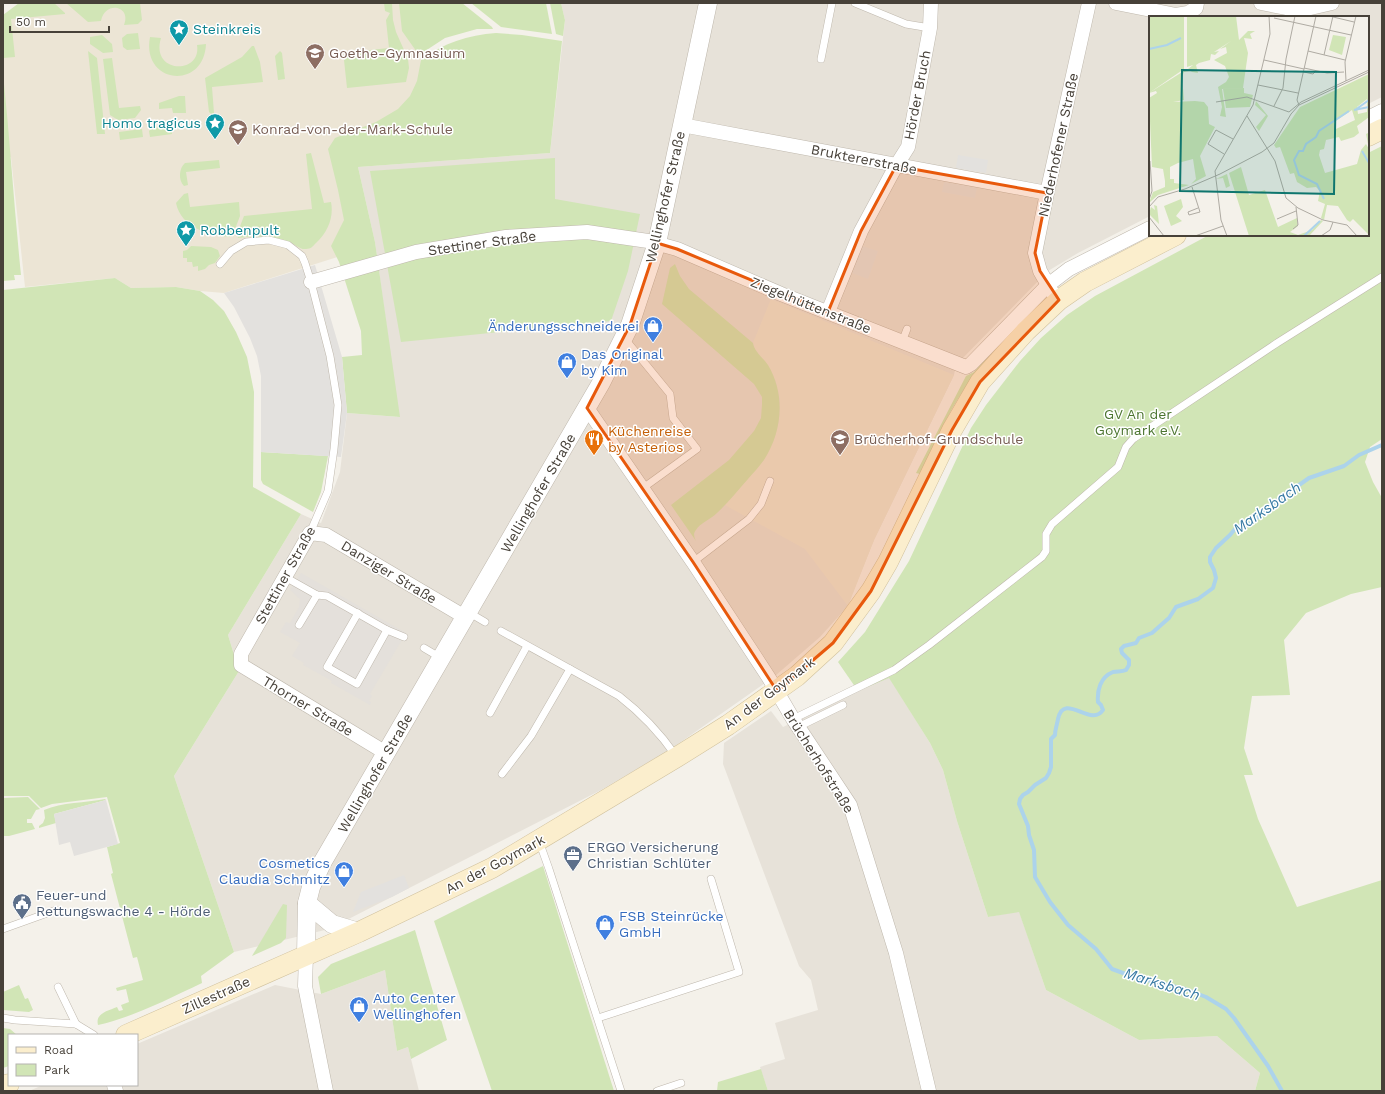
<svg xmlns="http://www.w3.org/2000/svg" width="1385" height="1094" viewBox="0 0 1385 1094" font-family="'Work Sans',sans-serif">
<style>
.residential{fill:#e7e2d9}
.industrial{fill:#e4e0db}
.education{fill:#ece5d5}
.green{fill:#d1e5b6}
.parking{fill:#e3e1de}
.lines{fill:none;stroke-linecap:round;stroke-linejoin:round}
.stream{stroke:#acd3eb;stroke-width:4}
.service-casing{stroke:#bfb8ad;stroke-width:8}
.minor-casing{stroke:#bfb8ad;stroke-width:15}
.tertiary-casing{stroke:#bfb8ad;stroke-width:19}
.secondary-casing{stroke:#d0c19d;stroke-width:21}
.service{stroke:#fff;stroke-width:7}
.minor{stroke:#fff;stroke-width:14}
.tertiary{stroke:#fff;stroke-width:18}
.secondary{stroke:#fbeecd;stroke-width:20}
.marked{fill:#e8590c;fill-opacity:0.2;stroke:#e8590c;stroke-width:3;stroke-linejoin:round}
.labels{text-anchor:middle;stroke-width:3;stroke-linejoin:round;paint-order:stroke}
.culture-label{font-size:14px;fill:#0d838f;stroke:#fff;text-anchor:start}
.education-label{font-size:14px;fill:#785e54;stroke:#fff;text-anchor:start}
.street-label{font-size:14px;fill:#474139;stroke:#fff}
.shop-label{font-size:14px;fill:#366cbe;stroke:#fff;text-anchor:start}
.park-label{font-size:14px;fill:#4c7530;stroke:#fff}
.food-label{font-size:14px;fill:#c56008;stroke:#fff;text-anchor:start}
.service-label{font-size:14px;fill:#4e5e75;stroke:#fff;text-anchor:start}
.water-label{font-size:15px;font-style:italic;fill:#377aa4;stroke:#fff}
.inset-river{fill:none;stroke:#acd3eb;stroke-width:2}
.inset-road{fill:none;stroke:#afaba3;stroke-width:1}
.view{fill:#0f766e;fill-opacity:0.15;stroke:#0f766e;stroke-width:2}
.inset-edge{fill:none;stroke:#474139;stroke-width:2}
</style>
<rect width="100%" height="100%" fill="#f4f1ea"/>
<g class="residential">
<path d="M561,3H1382V97L1368,104V17H1150V216L1078,253L1048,271L956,365L954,375L874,540L847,607L820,637L775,676L668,751L601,790L329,929L234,952L174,776L239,671L228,635L301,514L321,523L340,472L347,413L399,417L375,242L358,167L550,153L565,20Z"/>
<path d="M889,677L930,743L943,770L957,821L988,917L1019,911L1046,990L1139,1040L1217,1036L1260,1073L1255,1091H768L760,1067L785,1059L775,1023L818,1010L811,980L799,966L723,764L724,743L771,711L783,727Z"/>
<path d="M385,970L397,1051L408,1047L419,1091H29L43,1085H137V1044L275,985L321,994Z"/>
</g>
<path class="industrial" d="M301,573L406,633L370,694L372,696L369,701L371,702L370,705L331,683L332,681L303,665L304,663L292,656L300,643L280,632L286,622L290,623L299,607L300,599L290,590Z"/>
<g class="education">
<path d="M34,3H409L419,48L423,76L405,112L345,149L350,253L224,293L200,291L176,287L131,288L115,278L25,287L11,157L3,158V22Z"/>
<path d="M771,299L954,375L874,540L848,606L805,549L725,505L763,461L774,439L779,422L780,399L776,382L767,365L755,349L753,343Z"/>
</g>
<g class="green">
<path d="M19,3H54L65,13V14L11,19L15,57L3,58V15Z"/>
<path d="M66,3H140L142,20L138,24L124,25C132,6 105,0 101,21L88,22Z"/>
<path d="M384,3H392L393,20L396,32L408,59L409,68L406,82L347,88L344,60L351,52L389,48L386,20L390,13L385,11Z"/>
<path d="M399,3H462L492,27L493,29H477L445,38L419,55L402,31Z"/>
<path d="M471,3H546L552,34L501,27Z"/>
<path d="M550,3H561L565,20L563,36L556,34Z"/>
<path d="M138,33L140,49L127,50L123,47L122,38L127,34Z"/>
<path d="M496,33L522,35L562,41L550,153L358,167L375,242L400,417L347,413L342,357L362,355L361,331L339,262L331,246L344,220L338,190L328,149L335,138L376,122L398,109L410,96L417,81L421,60C443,43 468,35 496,33Z"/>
<path d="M102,35L112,44L113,52L103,53L90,44V37Z"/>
<path d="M150,37L161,38C150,74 202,75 197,45L206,44C204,91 141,84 150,37Z"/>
<path d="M252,46H254L260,62L263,82L212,87L214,113L211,114L209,112L205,78L242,57Z"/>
<path d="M88,51L97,58L105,134H97Z"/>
<path d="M280,51L282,53L285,79L278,80L275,56Z"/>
<path d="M112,58L119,108L140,106L141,110L135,118L118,120L110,115L103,59Z"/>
<path d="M3,73C10,140 14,207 21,275H14L15,280L3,281Z"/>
<path d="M179,96H185L186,113H173L172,108L159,109V103Z"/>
<path d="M172,125V134L150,137L149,131L153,127Z"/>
<path d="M142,129L143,137L120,140L119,132Z"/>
<path d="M1382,146V439L1370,447L1365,462L1373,482L1382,498V587L1351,594L1306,613L1284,640L1290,695L1252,696L1244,748L1253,775H1244L1258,819L1297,907L1382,880V1091H1255L1260,1073L1217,1036L1139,1040L1046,990L1019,912L988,917L957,821L943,770L930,743L889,678L858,691L838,662L865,632L909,561L971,428L986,405L1020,361L1041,338L1067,315L1095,296L1209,235H1368V153Z"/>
<path d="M311,153L324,203L331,202C334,217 328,232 316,243C313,246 311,249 306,249C300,250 295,244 289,242C273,235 255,236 238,238L237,234L244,216L312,209L306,154Z"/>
<path d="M555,158V199L640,214L628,271L611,321L401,342L370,171Z"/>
<path d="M219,160L220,168L186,172L188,185L184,186C178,180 179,168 185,163Z"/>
<path d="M188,193L190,207L239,202L240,216L232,237C210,236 181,228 176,203L184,194Z"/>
<path d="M191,246L211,247L218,250L220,256L215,263L209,265L205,269L198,271V266L193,267L192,262H187V258H183V251L187,250Z"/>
<path d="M675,264L680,276L689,289L753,343C754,351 763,358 768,365C786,395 782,432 764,460C759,467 753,473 748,479C738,490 728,503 717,513C711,519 700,523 696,530C693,533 694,537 696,541L671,505L729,460L754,431L761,418L762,404V397L754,384L662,304L670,268Z"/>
<path d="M115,278L131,288L176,287L200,291L213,300L224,311L236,332L247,357L254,392L253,487L301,514L228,635L239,671L174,776L234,952L201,976L202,983C168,999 134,1017 98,1025C95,1013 108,1011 117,1007L119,1011L123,1010L121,1005L129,1002L126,989L117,991L116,988L143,980L137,957L133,958L111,874L113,873L107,847L120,843L107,797L52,804L41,808L29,796H3V290Z"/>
<path d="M1033,309L1034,310C1009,334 985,359 965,388C947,414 934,445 920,474L916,473L966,376L974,372L1000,341Z"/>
<path d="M261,452L328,456L321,492L313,512L263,484L261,480Z"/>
<path d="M28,797L40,809L36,810L31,819H27V823H32L35,829L9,836H3V798Z"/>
<path d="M105,799L106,800L54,814L56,823L39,828V826L43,823L45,818L44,810C62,802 85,803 105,799Z"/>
<path d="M543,866L614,1091H492L434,921Z"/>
<path d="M283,904L287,905L286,938L281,943L252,956Z"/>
<path d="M415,930L447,1040L411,1059L408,1047L397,1051L385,970L321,994L318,977L331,964Z"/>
<path d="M19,985L25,999L28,998L33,1010L29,1012L3,1010V992Z"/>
<path d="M3,1028L10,1029L17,1035H9V1066L3,1068Z"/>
<path d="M761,1069L768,1091H717L718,1082Z"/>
</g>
<g class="parking">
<path d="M958,155L988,160L986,173L956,168Z"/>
<path d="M944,182L977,187L975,198L942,192Z"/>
<path d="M862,246L878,251L868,279L852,273Z"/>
<path d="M315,265L342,357L347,413L341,457L261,452V376L257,356L250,338L234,307L224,293Z"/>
<path d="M106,800L118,844L74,856L70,842L59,845L54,814Z"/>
<path d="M404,875L409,888L392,897L353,912L361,892Z"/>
</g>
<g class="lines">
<path class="stream" d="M1282,1091L1268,1066L1234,1018L1226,1009L1206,997L1185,989L1134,977L1112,969L1096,949L1068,925L1050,902L1035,877L1034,850L1029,835L1028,826L1019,804L1020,799L1023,795L1028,792L1035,785L1046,778L1049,773L1051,767V739L1055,735C1055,729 1057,725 1058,719C1064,691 1091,728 1103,710L1101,705L1098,702C1097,691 1100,677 1113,672C1118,671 1122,672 1126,670L1129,665V660L1122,653L1121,649L1124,646L1136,643L1139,638L1152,633L1161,625L1169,618L1176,607L1198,599L1213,588L1216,578L1214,570L1210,562V557L1216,548L1230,535L1235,529L1241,525H1248L1262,514L1275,502L1309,478L1344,466L1359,455L1382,445"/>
<g class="service-casing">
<g id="service">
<path d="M855,3L906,24L930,28"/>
<path d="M821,59L832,3"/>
<path d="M220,264L231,251L246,242L269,240L288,245L302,256L305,263L311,282L330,356L338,405L334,449L328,491L310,533"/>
<path d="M625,339L670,394L673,418L697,449L643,488"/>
<path d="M902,342L907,329"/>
<path d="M693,562L749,519L761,504L770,481"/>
<path d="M285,577L317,595L327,596L387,630L404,637"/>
<path d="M468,612L485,622"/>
<path d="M358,613L327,667L357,684L387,630"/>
<path d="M299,625L317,595"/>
<path d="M501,631L619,696C641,713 660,733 676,756"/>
<path d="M424,648L441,658"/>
<path d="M490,713L527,646"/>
<path d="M793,719L894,670L929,645L1042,557L1046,551V534L1052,524L1118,467L1126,447L1133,439L1277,343L1382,277"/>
<path d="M798,727L843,705"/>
<path d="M502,774L531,736L570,669"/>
<path d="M539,841L549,869L621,1091"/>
<path d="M3,929L56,910"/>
<path d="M58,987L76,1024"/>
<path d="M3,1018L15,1020L76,1024L94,1035"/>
<path d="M598,1018L739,972L711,879"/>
<path d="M657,1091L681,1083"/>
</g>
</g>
<g class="minor-casing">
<g id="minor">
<path d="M1116,3L1176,15L1188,13L1196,8L1197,3"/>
<path d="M1261,3L1286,8L1302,10L1332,3"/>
<path d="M1368,118L1382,111"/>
<path d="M682,125L1047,193"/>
<path d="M311,282L416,252L506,237L587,232L648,241L677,249L781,294L966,367L971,364L1048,285L1069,269L1150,228"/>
<path d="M1052,292L1040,271L1035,253L1047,193L1089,3"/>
<path d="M828,312L861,231L896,166L908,147L930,28L931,3"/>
<path d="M587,408L693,562L769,678L793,719L850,805L896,953L929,1091"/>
<path d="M386,753L241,665V654L310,533L326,535L465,617"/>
<path d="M306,955L305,986L326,1091"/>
<path d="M114,1085L116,1091"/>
</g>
</g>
<g class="tertiary-casing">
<g id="tertiary">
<path d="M307,903L332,924L359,932"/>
<path d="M306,955L307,903L311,887L322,863L601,383L630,325L657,243L708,3"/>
</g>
</g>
<g class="secondary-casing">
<g id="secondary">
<path d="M1368,136L1382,129"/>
<path d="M126,1035L359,932L492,868L677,757L728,725L797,676L833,643L871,591L888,562L952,430L980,382L1026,331L1059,300L1085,282L1176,235"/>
<path d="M3,1086L9,1084"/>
</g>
</g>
<use href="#service" class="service"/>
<use href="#minor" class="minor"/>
<use href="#tertiary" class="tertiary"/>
<use href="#secondary" class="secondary"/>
</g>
<path class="marked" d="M896,166L1047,193L1035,253L1040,271L1059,300L980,382L952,430L871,591L833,643L777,691L693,562L587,408L630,325L657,243L677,249L828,312L861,231Z"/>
<defs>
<g id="sight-pin" transform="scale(1)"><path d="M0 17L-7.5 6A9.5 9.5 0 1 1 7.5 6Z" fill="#0f9aa8" stroke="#fff"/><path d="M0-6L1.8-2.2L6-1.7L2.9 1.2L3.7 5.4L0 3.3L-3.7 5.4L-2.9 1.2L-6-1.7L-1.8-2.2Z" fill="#fff"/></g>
<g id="school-pin" transform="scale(1)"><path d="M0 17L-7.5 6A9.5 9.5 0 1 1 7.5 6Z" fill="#8d6e63" stroke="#fff"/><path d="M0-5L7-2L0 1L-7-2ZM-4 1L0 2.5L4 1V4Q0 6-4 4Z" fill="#fff"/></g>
<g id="shop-pin" transform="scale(1)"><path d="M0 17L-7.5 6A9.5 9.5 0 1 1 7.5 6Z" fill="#3f7fe0" stroke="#fff"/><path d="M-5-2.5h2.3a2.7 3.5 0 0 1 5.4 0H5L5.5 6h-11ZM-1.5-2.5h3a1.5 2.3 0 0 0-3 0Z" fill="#fff"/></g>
<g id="restaurant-pin" transform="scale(1)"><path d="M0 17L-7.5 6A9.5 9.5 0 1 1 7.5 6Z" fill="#e8710a" stroke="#fff"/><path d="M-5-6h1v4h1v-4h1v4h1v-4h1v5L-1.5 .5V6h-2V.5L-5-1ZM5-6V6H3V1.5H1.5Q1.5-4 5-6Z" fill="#fff"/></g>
<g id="office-pin" transform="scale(1)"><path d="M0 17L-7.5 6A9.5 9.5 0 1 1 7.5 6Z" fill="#5c6f8a" stroke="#fff"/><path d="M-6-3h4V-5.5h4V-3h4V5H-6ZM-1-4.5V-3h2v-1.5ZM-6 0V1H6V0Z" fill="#fff"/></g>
<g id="civic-pin" transform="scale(1)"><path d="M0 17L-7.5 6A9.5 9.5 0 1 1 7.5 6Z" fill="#5c6f8a" stroke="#fff"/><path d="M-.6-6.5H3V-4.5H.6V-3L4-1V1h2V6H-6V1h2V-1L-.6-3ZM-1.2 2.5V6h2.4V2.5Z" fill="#fff"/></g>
</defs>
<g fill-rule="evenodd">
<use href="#sight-pin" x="179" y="29"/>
<use href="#school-pin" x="315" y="53"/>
<use href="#sight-pin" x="215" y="123"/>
<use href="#school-pin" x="238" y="129"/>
<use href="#sight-pin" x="186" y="230"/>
<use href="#shop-pin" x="653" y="326"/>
<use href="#shop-pin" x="567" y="362"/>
<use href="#restaurant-pin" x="594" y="439"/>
<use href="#school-pin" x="840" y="439"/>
<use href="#office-pin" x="573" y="855"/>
<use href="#shop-pin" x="344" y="871"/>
<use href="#civic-pin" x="22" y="903"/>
<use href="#shop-pin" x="605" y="924"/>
<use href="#shop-pin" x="359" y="1006"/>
</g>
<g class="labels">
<g class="culture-label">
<text x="193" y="34">Steinkreis</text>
<text x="201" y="128" text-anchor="end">Homo tragicus</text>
<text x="200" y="235">Robbenpult</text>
</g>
<g class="education-label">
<text x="329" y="58">Goethe-Gymnasium</text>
<text x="252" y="134">Konrad-von-der-Mark-Schule</text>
<text x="854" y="444">Brücherhof-Grundschule</text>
</g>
<g class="street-label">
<text transform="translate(917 95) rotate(-79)" y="5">Hörder Bruch</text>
<text transform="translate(1058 145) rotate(-78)" y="5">Niederhofener Straße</text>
<text transform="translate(864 159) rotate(11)" y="5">Bruktererstraße</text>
<text transform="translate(665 197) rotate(-77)" y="5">Wellinghofer Straße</text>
<text transform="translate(482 243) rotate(-8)" y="5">Stettiner Straße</text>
<text transform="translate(811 305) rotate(22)" y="5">Ziegelhüttenstraße</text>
<text transform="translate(538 493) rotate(-60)" y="5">Wellinghofer Straße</text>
<text transform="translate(389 572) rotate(31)" y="5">Danziger Straße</text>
<text transform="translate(285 575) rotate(-61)" y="5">Stettiner Straße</text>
<text transform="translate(769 693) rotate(-37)" y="5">An der Goymark</text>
<text transform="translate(308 706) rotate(31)" y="5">Thorner Straße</text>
<text transform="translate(819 761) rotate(58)" y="5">Brücherhofstraße</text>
<text transform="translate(375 773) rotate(-60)" y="5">Wellinghofer Straße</text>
<text transform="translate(495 864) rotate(-28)" y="5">An der Goymark</text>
<text transform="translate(216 995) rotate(-24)" y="5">Zillestraße</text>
</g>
<g class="shop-label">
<text x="639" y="331" text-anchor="end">Änderungsschneiderei</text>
<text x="581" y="359">Das Original<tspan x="581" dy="16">by Kim</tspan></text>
<text x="330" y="868" text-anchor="end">Cosmetics<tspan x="330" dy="16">Claudia Schmitz</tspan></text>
<text x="619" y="921">FSB Steinrücke<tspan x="619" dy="16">GmbH</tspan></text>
<text x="373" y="1003">Auto Center<tspan x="373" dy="16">Wellinghofen</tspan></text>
</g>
<g class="park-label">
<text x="1138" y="419">GV An der<tspan x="1138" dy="16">Goymark e.V.</tspan></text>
</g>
<g class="food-label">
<text x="608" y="436">Küchenreise<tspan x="608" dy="16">by Asterios</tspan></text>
</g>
<g class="service-label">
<text x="587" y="852">ERGO Versicherung<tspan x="587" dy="16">Christian Schlüter</tspan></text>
<text x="36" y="900">Feuer-und<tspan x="36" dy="16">Rettungswache 4 - Hörde</tspan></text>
</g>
<g class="water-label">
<text transform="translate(1267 508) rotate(-35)" y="5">Marksbach</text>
<text transform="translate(1162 984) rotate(17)" y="5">Marksbach</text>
</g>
</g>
<g transform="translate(1149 16)">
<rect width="220" height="220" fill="#f4f1ea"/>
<path d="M0,0H35V53L0,77ZM38,0H87L90,24L99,15H106L101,18L103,23L95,22L99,37L94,72L73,73L77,101L71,100L73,91L69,71L77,66L80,61L76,50L65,44L78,37L77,31L71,33L82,25L65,36L70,35L66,39L62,38L61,44L50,47L47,49L49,57L43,56L39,53L44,49L38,51ZM184,19L197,21L193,39L180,34ZM38,53L40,55L35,56L33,60L35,84L24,86L46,85L55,86L59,91L60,108L66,111L51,140L57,160L42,168L47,163L44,143L29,147L21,151V163H25V167L40,169L9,179L0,187L4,176L16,171V165L14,153L3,151L0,82L8,77L7,75L0,77ZM220,58V101L208,110L210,117L205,121L192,125L190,121L177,124L175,133L171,134L170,139L176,157L208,148L212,134L217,128L220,133L217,118L219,117L220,121V219L204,203L201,206L198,204L189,190L178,189L175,204L172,202L176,188L169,185L171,175L167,171L158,172L148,166L145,157L141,158L131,131L127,132L125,129L151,91ZM218,83V96L209,98L208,91ZM203,94L206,104L187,113L185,106ZM95,72V77L104,79L101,91L77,92L74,73ZM107,85L119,100L110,115L107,111L117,99L106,89ZM92,151L100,179L116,174L129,211L148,202L149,210L141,216L149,219L163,214L172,204L174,205L160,220H100L80,157ZM78,158L81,170L77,172L74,162L67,163ZM32,183L34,191L27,200L33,205L22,210L15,190ZM5,189L8,190L10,208L0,198L2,191L6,194Z" fill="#d1e5b6" fill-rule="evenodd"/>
<path class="inset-river" d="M0,33L18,29L32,22M205,94L220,91M206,94L220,84M213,135L220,147M175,183L168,168L150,159L145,144L150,135H154L157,128L167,121L170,115L200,95M155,220L171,205"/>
<path class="inset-road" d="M180,0L205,6M125,2L202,19M159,35L196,44M175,39L184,0M115,44L155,53M155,52L178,57L195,56M155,56L164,58L167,55M197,65L196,46L207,0M109,69L149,77M67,86L98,81L140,96L152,86L220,54M150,89L148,84L167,0M125,90L134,72L137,43L146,0M98,100L126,145L137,182L149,192L174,204L198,209L208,220M75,138L59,128L67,114L84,123M43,171L51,196L40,199L39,196L49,192M0,184L3,175L1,145M0,191L9,181L36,173L71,158L113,136L125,127L142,98L150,89L220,56M0,201L15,220M128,203L147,195M144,213L149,209L147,191M46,220L74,210M78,220L72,204L66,155L104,89L121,18L120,0M172,220L181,214L184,206"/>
<path class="view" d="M33,54L187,56L185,178L31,175Z"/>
<rect width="220" height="220" class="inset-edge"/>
</g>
<rect width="1385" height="1094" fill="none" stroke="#474139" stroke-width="8"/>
<rect x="8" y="1034" width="130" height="52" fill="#ffffff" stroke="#b5b3b0"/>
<rect x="16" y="1047" width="20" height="6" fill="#fbeecd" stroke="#b5b3b0"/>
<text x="44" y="1054" font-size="12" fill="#474139">Road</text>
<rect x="16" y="1064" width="20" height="12" fill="#d1e5b6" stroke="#b5b3b0"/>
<text x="44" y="1074" font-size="12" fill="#474139">Park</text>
<path d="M10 26v6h99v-6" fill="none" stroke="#474139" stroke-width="2"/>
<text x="16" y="26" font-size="12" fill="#474139" stroke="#ffffff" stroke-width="3" paint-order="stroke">50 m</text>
</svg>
